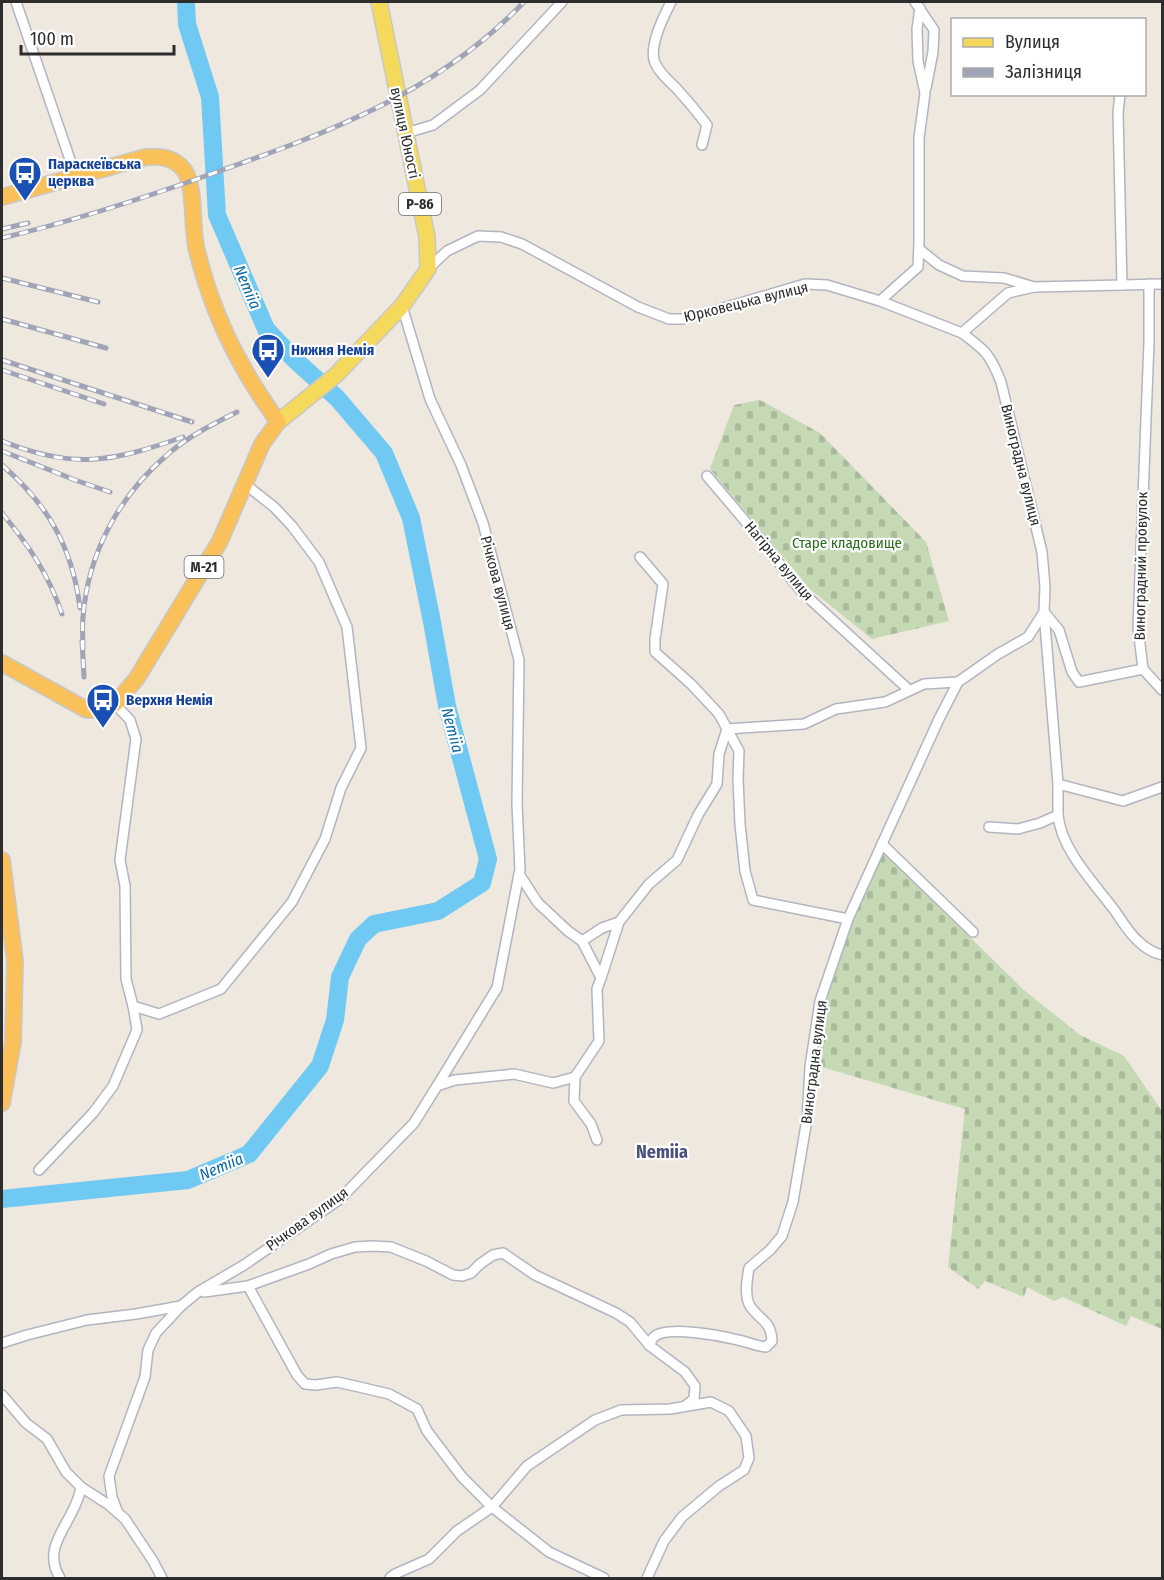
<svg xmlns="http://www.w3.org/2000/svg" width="1164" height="1580" viewBox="0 0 1164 1580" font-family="'Fira Sans Condensed',sans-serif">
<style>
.cemetery{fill:url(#cemetery-stones)}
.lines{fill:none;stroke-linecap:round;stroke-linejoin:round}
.river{stroke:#6fc9f3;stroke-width:18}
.minor-casing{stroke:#b3b4c0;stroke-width:12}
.primary-casing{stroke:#c8c8c8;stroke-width:18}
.trunk-casing{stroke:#c8c8c8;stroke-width:18}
.minor{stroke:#fff;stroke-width:9}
.primary{stroke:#f5d95d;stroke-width:15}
.trunk{stroke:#fac15b;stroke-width:15}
.rail-casing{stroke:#a1a3b7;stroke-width:5}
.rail{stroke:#fff;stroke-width:3;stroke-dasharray:9;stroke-linecap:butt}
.labels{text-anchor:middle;stroke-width:4.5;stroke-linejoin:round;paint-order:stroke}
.shield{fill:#fff;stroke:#6c6c6c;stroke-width:1.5}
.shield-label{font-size:14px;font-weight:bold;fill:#2d2d2d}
.street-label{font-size:15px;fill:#2d2d2d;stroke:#fff}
.transit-label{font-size:15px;font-weight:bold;fill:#164399;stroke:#fff;text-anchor:start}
.park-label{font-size:15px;fill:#266e18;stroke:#fff}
.water-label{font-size:16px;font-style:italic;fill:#0967a4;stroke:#fff}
.quarter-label{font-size:18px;font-weight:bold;fill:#4b517f;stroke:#fff}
</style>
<defs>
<pattern id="cemetery-stones" width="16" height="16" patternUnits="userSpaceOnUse" patternTransform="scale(1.5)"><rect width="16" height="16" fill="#c5d9b5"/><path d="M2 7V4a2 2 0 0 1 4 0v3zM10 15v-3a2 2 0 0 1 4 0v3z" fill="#aabb9c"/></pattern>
</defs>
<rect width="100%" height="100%" fill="#eee8df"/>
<g class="cemetery">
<path d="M760,400L820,433L926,542L949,621L872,639L810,589L710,469L734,405Z"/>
<path d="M883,852L1025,991L1080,1035L1124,1056L1162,1111V1329L1131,1316L1126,1326L1063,1297L1054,1301L1027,1287L1024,1297L985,1281L978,1289L948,1267L965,1109L815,1065L824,1004L849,927Z"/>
</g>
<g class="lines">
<path class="river" d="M2,1199L188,1180L249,1154L320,1066L335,1020L340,977L358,939L374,924L438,911L482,883L488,859L447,706L432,622L411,518L384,453L337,398L294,359L266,329L217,215L210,97L187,24L186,2"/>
<g class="minor-casing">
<g id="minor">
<path d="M16,2L76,177"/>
<path d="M671,2C664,16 650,43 654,60C657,71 669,81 677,89C688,101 698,113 707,125L702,145"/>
<path d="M915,2L934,30L933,52L926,88"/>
<path d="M406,133L433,125L480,90L562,2"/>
<path d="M919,249L939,265L963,276L1004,278L1034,287L1122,285L1118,113L1120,94"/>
<path d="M428,269L447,251L478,236L501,237L522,244L638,307L669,319H682L703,314L805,284L827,285L880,301L962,333L1008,293L1034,287"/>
<path d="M1149,284V342L1138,628L1143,669L1162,690"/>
<path d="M1122,285L1162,284"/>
<path d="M880,301L918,267L919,244V138L925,93L918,61L917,29L920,8"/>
<path d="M402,306L430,399L461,465L483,523L519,660L517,804L520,870L519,874L538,903L568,931L582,941"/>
<path d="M962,333C985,350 990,354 1001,382L1042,552L1045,587L1044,612L1058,784"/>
<path d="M707,476L762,541L801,591L909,690"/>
<path d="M640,557L663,584L655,639V652L691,684L719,714L739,751L738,779L740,824L745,871L753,900L848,919"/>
<path d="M115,704L130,720L136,739L120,860L125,886L126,979L133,1006L159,1014L221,989L292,902L325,839L341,788L361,748L347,627L319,562L292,526L274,507L245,484"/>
<path d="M1058,815C1061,850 1095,884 1115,911C1122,921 1129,933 1138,941C1145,948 1154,953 1162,955"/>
<path d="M989,827L1018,829L1040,823L1058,815V784L1123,801L1162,787"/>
<path d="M882,844L939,719L958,682L998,654L1028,637L1044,612L1059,630L1072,672L1079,682L1143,669"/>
<path d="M601,978L582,941L602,928L619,922"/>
<path d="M437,1086L497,988L519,874"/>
<path d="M597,1140L591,1124L574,1101L575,1077L599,1041L597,989L601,978L619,922L649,884L677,860L698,815L717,784L719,754L727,729L804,724L836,709L885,702L924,684L958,682"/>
<path d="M39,1170L93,1113L113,1086L137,1030L133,1006"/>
<path d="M248,1286L297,1375L305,1384L316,1385L337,1382L355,1386L389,1394L417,1409L427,1431L462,1477L492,1507L549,1552L604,1578"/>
<path d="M204,1292L248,1286L309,1264L331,1254L355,1247L373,1246L391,1247L426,1261L453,1275L462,1276L471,1273L480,1264L493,1255L503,1253L535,1275L616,1313L630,1322L650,1346"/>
<path d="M2,1343L27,1335L87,1320L136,1314L181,1306"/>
<path d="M2,1395L26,1423L47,1439L66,1472L81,1487"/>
<path d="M685,1406L694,1399L695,1386L685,1372L650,1346C651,1343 651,1339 654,1337C666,1325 722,1336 738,1340C748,1342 756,1346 766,1347L772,1341C771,1320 760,1321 750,1306C744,1296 747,1279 749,1268L770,1250L782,1236L793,1202L807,1119L810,1067L820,1001L848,919L882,844L973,932"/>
<path d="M118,1513L112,1497L109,1476L145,1377L148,1350L156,1333L181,1306L198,1292L244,1265L340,1199L414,1123L437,1086L455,1080L514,1074L553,1083L575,1077"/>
<path d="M60,1578C42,1549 67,1528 77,1501C79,1497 80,1492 81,1487L109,1505L125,1519L153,1561L162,1578"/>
<path d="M390,1578L395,1574L429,1559L457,1531L492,1507L527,1466L595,1420L621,1410L670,1409L711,1402L729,1411L746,1436L749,1458L744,1470L719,1486L682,1517L664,1541L647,1578"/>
</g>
</g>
<g class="primary-casing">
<path id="primary" d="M278,422L336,375L402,306L428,269L427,237L379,2"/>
</g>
<g class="trunk-casing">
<g id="trunk">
<path d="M2,197L146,157C160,156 174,157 184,170C196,186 191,229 197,251C207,291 223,332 243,367C253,386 266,404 278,422L262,444L220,541L137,678L115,704L100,709L87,710L2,663"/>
<path d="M2,860L15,961L13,1042L2,1103"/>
</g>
</g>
<use href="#minor" class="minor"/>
<use href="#primary" class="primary"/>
<use href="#trunk" class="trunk"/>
<g class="rail-casing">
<g id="rail">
<path d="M2,229L28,223"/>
<path d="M2,238C74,221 144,198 214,173C330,132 437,93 524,2"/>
<path d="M2,278L98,302"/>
<path d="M2,319L106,348"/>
<path d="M2,360L192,422"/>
<path d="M2,370L104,404"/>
<path d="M2,441C74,470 112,462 183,437"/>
<path d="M2,451L75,480L110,492"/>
<path d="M2,465C48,505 72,546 80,608"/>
<path d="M2,513C29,546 48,573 62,614"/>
<path d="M82,641L84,677"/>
<path d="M83,649C83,638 82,627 83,617C88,553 119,496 167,455C187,437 213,424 237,412"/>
</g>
</g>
<use href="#rail" class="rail"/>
</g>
<defs>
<g id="bus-pin" transform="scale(1.725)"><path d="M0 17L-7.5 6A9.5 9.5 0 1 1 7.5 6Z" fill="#1a4fb4" stroke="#fff"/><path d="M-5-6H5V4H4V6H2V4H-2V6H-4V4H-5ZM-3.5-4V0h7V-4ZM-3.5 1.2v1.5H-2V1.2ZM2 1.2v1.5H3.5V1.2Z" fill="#fff"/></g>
</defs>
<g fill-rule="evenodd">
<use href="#bus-pin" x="25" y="173"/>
<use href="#bus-pin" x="268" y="350"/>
<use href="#bus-pin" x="103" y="700"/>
</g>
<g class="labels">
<g class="shield">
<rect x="399" y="193" width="42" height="22" rx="4.5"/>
<rect x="184.5" y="556" width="39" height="22" rx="4.5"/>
</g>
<g class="shield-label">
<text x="420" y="209">Р-86</text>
<text x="204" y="572">М-21</text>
</g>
<g class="street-label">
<text transform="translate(405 133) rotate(78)" y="5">вулиця Юності</text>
<text transform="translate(746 302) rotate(-14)" y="5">Юрковецька вулиця</text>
<text transform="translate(1021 465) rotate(76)" y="5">Виноградна вулиця</text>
<text transform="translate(779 561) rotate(50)" y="5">Нагірна вулиця</text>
<text transform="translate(1141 566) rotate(-89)" y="5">Виноградний провулок</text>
<text transform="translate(498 583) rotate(75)" y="5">Річкова вулиця</text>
<text transform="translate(814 1062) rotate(-83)" y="5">Виноградна вулиця</text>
<text transform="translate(307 1219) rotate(-36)" y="5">Річкова вулиця</text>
</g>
<g class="transit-label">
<text x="48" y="169">Параскеївська<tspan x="48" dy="17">церква</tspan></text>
<text x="291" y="355">Нижня Немія</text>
<text x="126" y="705">Верхня Немія</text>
</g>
<g class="park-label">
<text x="847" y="548">Старе кладовище</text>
</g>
<g class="water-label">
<text transform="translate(248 287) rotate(67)" y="6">Nemiia</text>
<text transform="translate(453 730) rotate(75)" y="6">Nemiia</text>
<text transform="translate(221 1166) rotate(-23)" y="6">Nemiia</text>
</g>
<g class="quarter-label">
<text x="662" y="1158">Nemiia</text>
</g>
</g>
<rect width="1164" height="1580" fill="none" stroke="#2d2d2d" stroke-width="6"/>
<rect x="951" y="18" width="195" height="78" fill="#ffffff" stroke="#ababab" stroke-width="1.5"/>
<rect x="963" y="38" width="30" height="9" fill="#f5d95d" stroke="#ababab" stroke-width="1.5"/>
<text x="1005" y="48" font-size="18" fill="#2d2d2d">Вулиця</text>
<rect x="963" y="68" width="30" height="9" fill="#a1a3b7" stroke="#ababab" stroke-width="1.5"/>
<text x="1005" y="78" font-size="18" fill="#2d2d2d">Залізниця</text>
<path d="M21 45v9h153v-9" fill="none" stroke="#2d2d2d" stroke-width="3"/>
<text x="30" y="45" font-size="18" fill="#2d2d2d" stroke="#ffffff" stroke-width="4.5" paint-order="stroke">100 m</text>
</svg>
